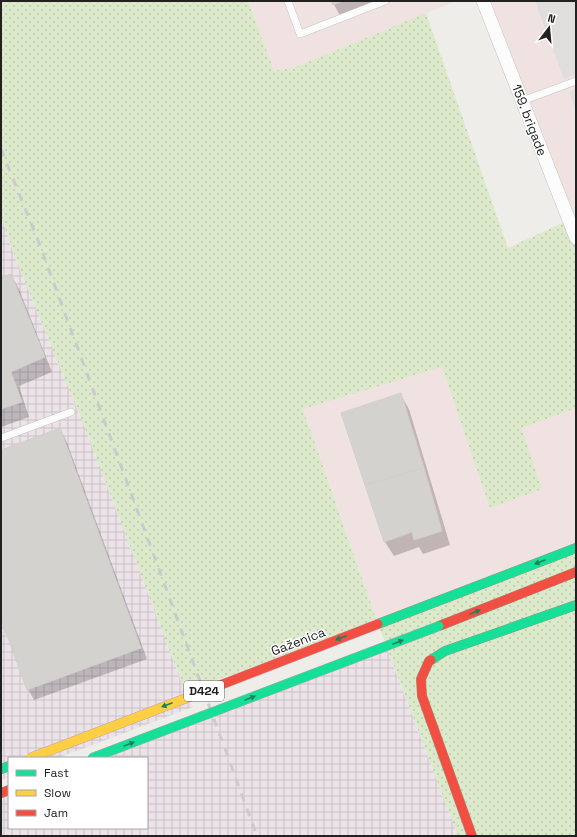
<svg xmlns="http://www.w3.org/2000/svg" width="577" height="837" viewBox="0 0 577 837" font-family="'Space Grotesk',sans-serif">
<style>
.commercial{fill:#f0e2e1}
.industrial{fill:url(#industrial-grid)}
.grass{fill:url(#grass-dots)}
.parking{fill:#dfdedd}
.shadow{fill:#0003}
.building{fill:#d4d2cf;stroke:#d2cfcb}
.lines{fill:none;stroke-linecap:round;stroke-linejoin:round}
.lane-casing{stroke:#c6c5c4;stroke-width:8}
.street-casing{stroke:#c6c5c4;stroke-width:14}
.fast-casing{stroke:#979882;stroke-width:10}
.jam-casing{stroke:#979882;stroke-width:10}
.lane{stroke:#fdfcfc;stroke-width:7}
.street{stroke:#fdfcfc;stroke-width:13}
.fast{stroke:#16e098;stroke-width:9}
.jam{stroke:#f24e42;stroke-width:9}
.rail{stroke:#cbcbcb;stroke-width:3;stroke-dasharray:8 8;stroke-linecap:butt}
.fast-bridge-casing{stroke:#c2a3ac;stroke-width:10;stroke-linecap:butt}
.slow-bridge-casing{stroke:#c2a3ac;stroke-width:10;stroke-linecap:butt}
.jam-bridge-casing{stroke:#c2a3ac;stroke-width:10;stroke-linecap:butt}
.fast-bridge{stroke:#16e098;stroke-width:9}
.slow-bridge{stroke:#ffcf43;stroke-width:9}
.jam-bridge{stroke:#f24e42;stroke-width:9}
.oneway{fill:#1c805c}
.labels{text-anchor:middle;stroke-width:3;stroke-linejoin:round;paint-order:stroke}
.shield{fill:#fff;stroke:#646464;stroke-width:1}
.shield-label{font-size:12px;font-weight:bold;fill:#212121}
.street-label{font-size:13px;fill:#212121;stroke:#fff}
</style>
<defs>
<pattern id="industrial-grid" width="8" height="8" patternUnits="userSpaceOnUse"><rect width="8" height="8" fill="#ece3e8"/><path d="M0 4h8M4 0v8" fill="none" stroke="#cac2c7"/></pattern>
<pattern id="grass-dots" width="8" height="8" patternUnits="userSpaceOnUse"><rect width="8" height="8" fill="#dceacb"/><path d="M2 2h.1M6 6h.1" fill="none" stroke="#bcc8ae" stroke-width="1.8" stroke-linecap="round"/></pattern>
</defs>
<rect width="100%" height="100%" fill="#efedea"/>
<g class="commercial">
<path d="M248,1H456L296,67L273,71Z"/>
<path d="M483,1H576V238Z"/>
<path d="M442,367L541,489L521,428L576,408V549L378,624L303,408Z"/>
</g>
<g class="industrial">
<path d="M1,216L15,257L89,438L185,691L193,707L58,758H9V777L1,780Z"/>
<path d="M386,646L458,836H1V793L9,790V828H147V758H93Z"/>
</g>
<path class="grass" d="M1,1H248L274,71L296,67L426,13L508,248L569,220L576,238V408L522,428L542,489L490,508L442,367L303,409L378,624L576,548V836H458L378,624L185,691L89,438L15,257L1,216Z"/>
<g class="parking">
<path d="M535,1H576V74L564,79Z"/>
<path d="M576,89V111L569,92Z"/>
</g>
<g class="shadow">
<path d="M332,1H391L342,19Z"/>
<path d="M11,275L19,289L52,372L19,386L29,417L1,427V279Z"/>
<path d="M400,394L409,409L450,545L423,554L419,547L394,556L385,542L342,414Z"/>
<path d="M60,429L66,440L147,659L34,700L28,689L1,616V451Z"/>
</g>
<g class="building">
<path d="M331,1H343L333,5Z"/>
<path d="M11,274L45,357L11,372L22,402L1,409V277Z"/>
<path d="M401,393L424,468L365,485L341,413Z"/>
<path d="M60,428L141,648L27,690L1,619V450Z"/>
<path d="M424,468L442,531L414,540L412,532L384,542L365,485Z"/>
</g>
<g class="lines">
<g class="lane-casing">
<g id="lane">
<path d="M288,1L300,34L385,1"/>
<path d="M522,101L576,81"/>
<path d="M1,438L71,412"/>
</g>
</g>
<g class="street-casing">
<path id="street" d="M483,1L576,238"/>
</g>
<g class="fast-casing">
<g id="fast">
<path d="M378,624L576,548"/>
<path d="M431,660L445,651L576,605"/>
<path d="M1,769L9,766"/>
</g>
</g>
<g class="jam-casing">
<g id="jam">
<path d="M439,626L576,572"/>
<path d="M431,660L429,661L421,679L422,696L472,836"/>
<path d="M1,793L9,790"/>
</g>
</g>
<use href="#lane" class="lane"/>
<use href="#street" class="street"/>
<use href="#fast" class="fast"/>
<use href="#jam" class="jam"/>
<path class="rail" d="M1,149L39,243L257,836"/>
<g class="fast-bridge-casing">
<path id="fast-bridge" d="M92,758L439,626"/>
</g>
<g class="slow-bridge-casing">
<path id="slow-bridge" d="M30,758L205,691"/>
</g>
<g class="jam-bridge-casing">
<path id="jam-bridge" d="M205,691L378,624"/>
</g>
<use href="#fast-bridge" class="fast-bridge"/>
<use href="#slow-bridge" class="slow-bridge"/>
<use href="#jam-bridge" class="jam-bridge"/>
</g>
<defs><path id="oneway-solid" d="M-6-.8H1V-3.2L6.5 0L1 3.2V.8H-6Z"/></defs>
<g class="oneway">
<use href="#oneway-solid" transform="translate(540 562) rotate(159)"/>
<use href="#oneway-solid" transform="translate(475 612) rotate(-22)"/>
<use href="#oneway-solid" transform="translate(341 638) rotate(159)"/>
<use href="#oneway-solid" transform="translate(398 642) rotate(-21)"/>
<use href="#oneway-solid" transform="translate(250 698) rotate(-21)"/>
<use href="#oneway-solid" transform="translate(167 705) rotate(159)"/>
<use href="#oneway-solid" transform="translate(129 744) rotate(-21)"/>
</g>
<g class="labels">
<rect class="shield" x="184" y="681" width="40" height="20" rx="3"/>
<g class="shield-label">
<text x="204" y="695">D424</text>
</g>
<g class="street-label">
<text transform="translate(530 120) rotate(69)" y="5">159. brigade</text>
<text transform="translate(298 641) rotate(-21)" y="5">Gaženica</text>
</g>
</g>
<rect width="577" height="837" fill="none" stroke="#212121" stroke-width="4"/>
<rect x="8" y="757" width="140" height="72" fill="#ffffff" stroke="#a6a6a6"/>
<rect x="16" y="770" width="20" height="6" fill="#16e098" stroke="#a6a6a6"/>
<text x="44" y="777" font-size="12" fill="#212121">Fast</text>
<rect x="16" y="790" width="20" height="6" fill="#ffcf43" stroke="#a6a6a6"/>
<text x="44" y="797" font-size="12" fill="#212121">Slow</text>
<rect x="16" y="810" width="20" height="6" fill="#f24e42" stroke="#a6a6a6"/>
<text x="44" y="817" font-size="12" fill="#212121">Jam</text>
<g transform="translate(549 28) rotate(16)" stroke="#ffffff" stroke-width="3" paint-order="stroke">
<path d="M0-3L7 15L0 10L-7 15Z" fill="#212121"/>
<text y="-6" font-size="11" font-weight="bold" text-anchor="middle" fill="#212121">N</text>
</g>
</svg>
